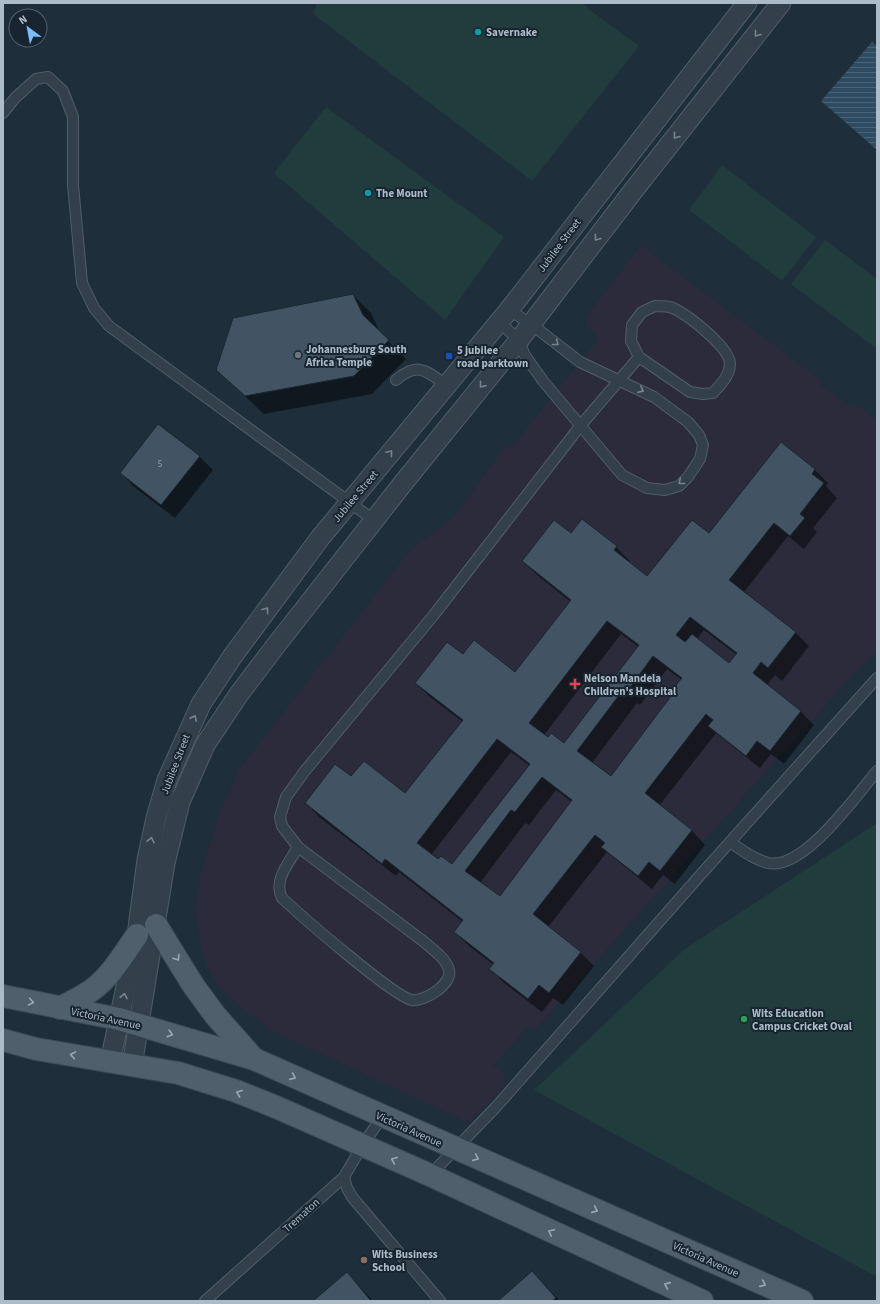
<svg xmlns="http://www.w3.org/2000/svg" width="880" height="1304" viewBox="0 0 880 1304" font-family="'Source Sans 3',sans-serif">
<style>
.medical{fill:#2b2b3c}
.grass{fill:#213c3c}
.water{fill:url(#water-rules)}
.shadow{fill:#0007;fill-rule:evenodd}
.building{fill:#425463;stroke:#1a2732;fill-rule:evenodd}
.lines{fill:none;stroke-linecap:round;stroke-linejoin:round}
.lane-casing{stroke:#505e69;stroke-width:12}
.street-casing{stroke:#505e69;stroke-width:21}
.primary-casing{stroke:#3c4955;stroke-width:24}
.lane{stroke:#33404b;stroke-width:10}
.street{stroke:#33404b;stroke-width:19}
.primary{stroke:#505f6c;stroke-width:22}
.oneway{stroke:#768490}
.oneway2{stroke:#9aa9b6}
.culture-dot{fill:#0f9aa8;stroke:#182530;stroke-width:1.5}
.worship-dot{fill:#6b7280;stroke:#182530;stroke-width:1.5}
.transit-dot{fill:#1a4fb4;stroke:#182530;stroke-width:1.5}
.health-dot{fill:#e0444e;stroke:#182530;stroke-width:1.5}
.leisure-dot{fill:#2e9e5b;stroke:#182530;stroke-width:1.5}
.education-dot{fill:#8d6e63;stroke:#182530;stroke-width:1.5}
.labels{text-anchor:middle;stroke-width:4;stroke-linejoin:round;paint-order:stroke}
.number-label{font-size:9px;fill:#92a1af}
.poi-label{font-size:11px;font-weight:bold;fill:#adbbc8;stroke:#182530;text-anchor:start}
.street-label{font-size:11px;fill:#adbbc8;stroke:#182530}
</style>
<defs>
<pattern id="water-rules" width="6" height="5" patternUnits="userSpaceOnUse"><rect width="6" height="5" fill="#2f4b62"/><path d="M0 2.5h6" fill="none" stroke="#4a6377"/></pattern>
</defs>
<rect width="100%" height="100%" fill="#1f2e3b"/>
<path class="medical" d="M641,245L822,381L820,385L853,408L856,404L877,421V651L830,700L536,1029L530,1025L493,1065L505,1074L504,1085L469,1123L274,1032L246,1012L221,990L209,971L203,954L199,934L196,908L200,877L220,811L240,768L410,550L455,516L506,445L511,448L599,338L587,326L585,318Z"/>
<g class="grass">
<path d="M317,3H583L588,7L587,8L639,46L532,181L313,14Z"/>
<path d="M326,107L504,237L445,320L274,173Z"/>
<path d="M722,165L816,237L782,281L689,210Z"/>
<path d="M825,240L877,279V349L791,284Z"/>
<path d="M877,823V1277L534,1090L686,948Z"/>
</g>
<path class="water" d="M872,42L877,46V150L821,101Z"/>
<g class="shadow">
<path d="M353,295L371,313L380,333L406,359L372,394L264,414L217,370Z"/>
<path d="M781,443L815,470L828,483L826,486L837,498L813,528L817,532L804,549L788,536L744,592L796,633L809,646L782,681L775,675L767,685L801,712L814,725L784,764L771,754L760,768L716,733L659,806L692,831L705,845L675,884L663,875L652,889L607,852L548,927L581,953L594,966L563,1005L553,998L542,1012L504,983L491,969L494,965L469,946L455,932L463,922L399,872L396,876L319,817L306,803L352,778L406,795L463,722L430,697L416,683L463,655L515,674L571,602L537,575L523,561L571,535L616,547L630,561L628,563L647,578L709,535ZM704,630L737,655L729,665L697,639ZM621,634L639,647L564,744L548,739L544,735ZM667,669L682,680L675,692L611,778L592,763L637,703L640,705ZM511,752L530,766L452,866L439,861L431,855ZM556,790L572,802L500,898L480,883L525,823L529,825Z"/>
<path d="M199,456L213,470L175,518L134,487L121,473Z"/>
<path d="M532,1272L560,1301H500Z"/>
<path d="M347,1273L373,1301H314Z"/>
</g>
<g class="building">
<path d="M353,294L363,315L389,340L354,376L245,396L216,370L233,318Z"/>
<path d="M158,424L200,456L161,505L120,473Z"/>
<path d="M781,442L815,469L812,474L824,483L800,514L805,518L790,536L774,523L729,580L796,632L768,668L761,662L753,673L801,711L770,751L757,741L746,756L708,726L713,720L706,714L645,793L692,830L660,871L649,862L638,876L601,847L605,843L595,835L533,914L581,952L549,993L539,985L528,999L489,969L494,963L454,932L463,920L385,859L382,864L305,803L335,764L351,776L364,761L405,793L463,720L415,683L447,642L463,654L474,640L515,672L571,600L522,561L554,520L571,533L582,519L617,546L614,550L647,576L692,520L709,533ZM690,617L737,653L729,663L692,634L685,642L676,635ZM607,621L639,645L564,743L551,733L548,737L529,723ZM653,656L682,678L672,690L674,692L611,776L577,751L623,690L626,693ZM497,739L530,764L452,864L441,856L438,859L417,843ZM542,777L572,800L500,896L465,871L511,810L515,812Z"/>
<path d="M532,1271L556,1298L552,1301H498Z"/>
<path d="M347,1272L371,1301H313Z"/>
</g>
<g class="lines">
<g class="lane-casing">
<g id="lane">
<path d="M3,113L15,98L36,79L48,77L63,91L73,117V185L82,283L94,308L109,326L375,521"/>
<path d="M655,306C661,306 668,306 673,308C688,315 731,348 730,365C729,377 720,385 713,393L703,394L690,392L639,357L631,341L632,325L642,312Z"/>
<path d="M499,322L519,340L524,354L543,381L622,475L647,488L665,490L679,486L688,477L700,459L703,445L699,435L688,422L654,397L580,362L531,324L509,310"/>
<path d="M396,380C418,361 427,371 447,386"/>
<path d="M730,842C742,850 753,859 768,863C803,871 856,796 877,771"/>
<path d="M298,847C289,863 273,880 282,898C300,915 394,997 412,1000C424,1002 453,984 449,970C446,958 432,949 423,941L298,847L282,826L280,817L286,797L304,772L433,616L581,425L639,357"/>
<path d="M430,1175L496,1107L703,872L877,678"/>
<path d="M344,1177L347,1188L352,1197L440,1301"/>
<path d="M205,1301L344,1177L362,1146L382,1117"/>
</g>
</g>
<g class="street-casing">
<g id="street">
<path d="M110,1062L137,935L147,860L156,818L167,780L201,704L232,657L320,538L509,310L747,3"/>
<path d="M132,1066L165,863L180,802L205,745L239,694L277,644L404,482L519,340L633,191L781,3"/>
</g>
</g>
<g class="primary-casing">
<g id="primary">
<path d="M156,925L193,985L215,1015L254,1059"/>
<path d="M3,996L119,1019L254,1059L802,1301"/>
<path d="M60,1008C71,1002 82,997 92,990C111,976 124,954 137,935"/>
<path d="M3,1040L36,1049L178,1073L236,1091L276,1107L430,1175L702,1301"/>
</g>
</g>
<use href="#lane" class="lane"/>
<use href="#street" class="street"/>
<use href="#primary" class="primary"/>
</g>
<defs><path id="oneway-chevron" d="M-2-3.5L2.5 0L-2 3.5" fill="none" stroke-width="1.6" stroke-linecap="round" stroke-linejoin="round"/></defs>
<g class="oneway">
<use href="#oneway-chevron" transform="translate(757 34) rotate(128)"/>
<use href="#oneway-chevron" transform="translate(676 136) rotate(128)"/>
<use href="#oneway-chevron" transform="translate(597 238) rotate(127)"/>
<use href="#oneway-chevron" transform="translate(556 343) rotate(38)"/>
<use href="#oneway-chevron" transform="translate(482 385) rotate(129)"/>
<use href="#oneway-chevron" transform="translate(641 390) rotate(27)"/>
<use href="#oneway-chevron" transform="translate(390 453) rotate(-50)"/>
<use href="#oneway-chevron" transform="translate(681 482) rotate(142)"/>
<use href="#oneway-chevron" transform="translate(266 610) rotate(-54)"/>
<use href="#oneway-chevron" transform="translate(194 718) rotate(-65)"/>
<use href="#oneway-chevron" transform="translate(151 840) rotate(-77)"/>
<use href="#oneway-chevron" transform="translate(124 996) rotate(-79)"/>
</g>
<g class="oneway2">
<use href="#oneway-chevron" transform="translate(177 958) rotate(58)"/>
<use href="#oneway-chevron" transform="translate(31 1002) rotate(12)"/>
<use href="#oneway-chevron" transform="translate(170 1034) rotate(17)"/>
<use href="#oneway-chevron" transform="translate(73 1055) rotate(-170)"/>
<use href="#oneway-chevron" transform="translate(293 1077) rotate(24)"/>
<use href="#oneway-chevron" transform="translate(239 1093) rotate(-160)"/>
<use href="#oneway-chevron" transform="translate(476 1158) rotate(24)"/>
<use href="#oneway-chevron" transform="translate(394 1160) rotate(-157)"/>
<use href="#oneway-chevron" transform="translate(595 1210) rotate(24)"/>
<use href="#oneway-chevron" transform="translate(551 1232) rotate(-155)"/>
<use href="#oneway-chevron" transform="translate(763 1284) rotate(24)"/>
<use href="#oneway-chevron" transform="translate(667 1285) rotate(-156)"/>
</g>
<g class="culture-dot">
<circle cx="478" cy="32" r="4"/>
<circle cx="368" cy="193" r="4"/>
</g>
<circle class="worship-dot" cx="298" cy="355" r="4"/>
<rect class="transit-dot" x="445" y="352" width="8" height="8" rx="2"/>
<path class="health-dot" d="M573 678h4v4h4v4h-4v4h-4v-4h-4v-4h4z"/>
<circle class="leisure-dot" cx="744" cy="1019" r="4"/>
<circle class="education-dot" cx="364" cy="1260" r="4"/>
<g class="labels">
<g class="number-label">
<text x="160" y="467">5</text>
</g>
<g class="poi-label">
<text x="486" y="36">Savernake</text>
<text x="376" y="197">The Mount</text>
<text x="306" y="353">Johannesburg South<tspan x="306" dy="13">Africa Temple</tspan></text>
<text x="457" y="354">5 jubilee<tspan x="457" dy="13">road parktown</tspan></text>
<text x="584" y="682">Nelson Mandela<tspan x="584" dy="13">Children's Hospital</tspan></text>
<text x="752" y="1017">Wits Education<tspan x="752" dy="13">Campus Cricket Oval</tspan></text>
<text x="372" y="1258">Wits Business<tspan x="372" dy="13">School</tspan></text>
</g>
<g class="street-label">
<text transform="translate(559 245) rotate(-53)" y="4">Jubilee Street</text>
<text transform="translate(355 496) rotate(-50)" y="4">Jubilee Street</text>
<text transform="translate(175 764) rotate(-69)" y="4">Jubilee Street</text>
<text transform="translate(106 1018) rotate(12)" y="4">Victoria Avenue</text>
<text transform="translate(409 1129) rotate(24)" y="4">Victoria Avenue</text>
<text transform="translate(301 1215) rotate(-42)" y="4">Trematon</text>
<text transform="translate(706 1259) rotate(24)" y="4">Victoria Avenue</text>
</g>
</g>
<rect width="880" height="1304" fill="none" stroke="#adbbc8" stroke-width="8"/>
<g transform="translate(28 28) rotate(328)"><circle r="19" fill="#182530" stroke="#54616d"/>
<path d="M0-3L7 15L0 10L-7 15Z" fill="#7bbeff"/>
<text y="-6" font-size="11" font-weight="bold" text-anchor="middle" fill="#adbbc8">N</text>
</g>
</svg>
